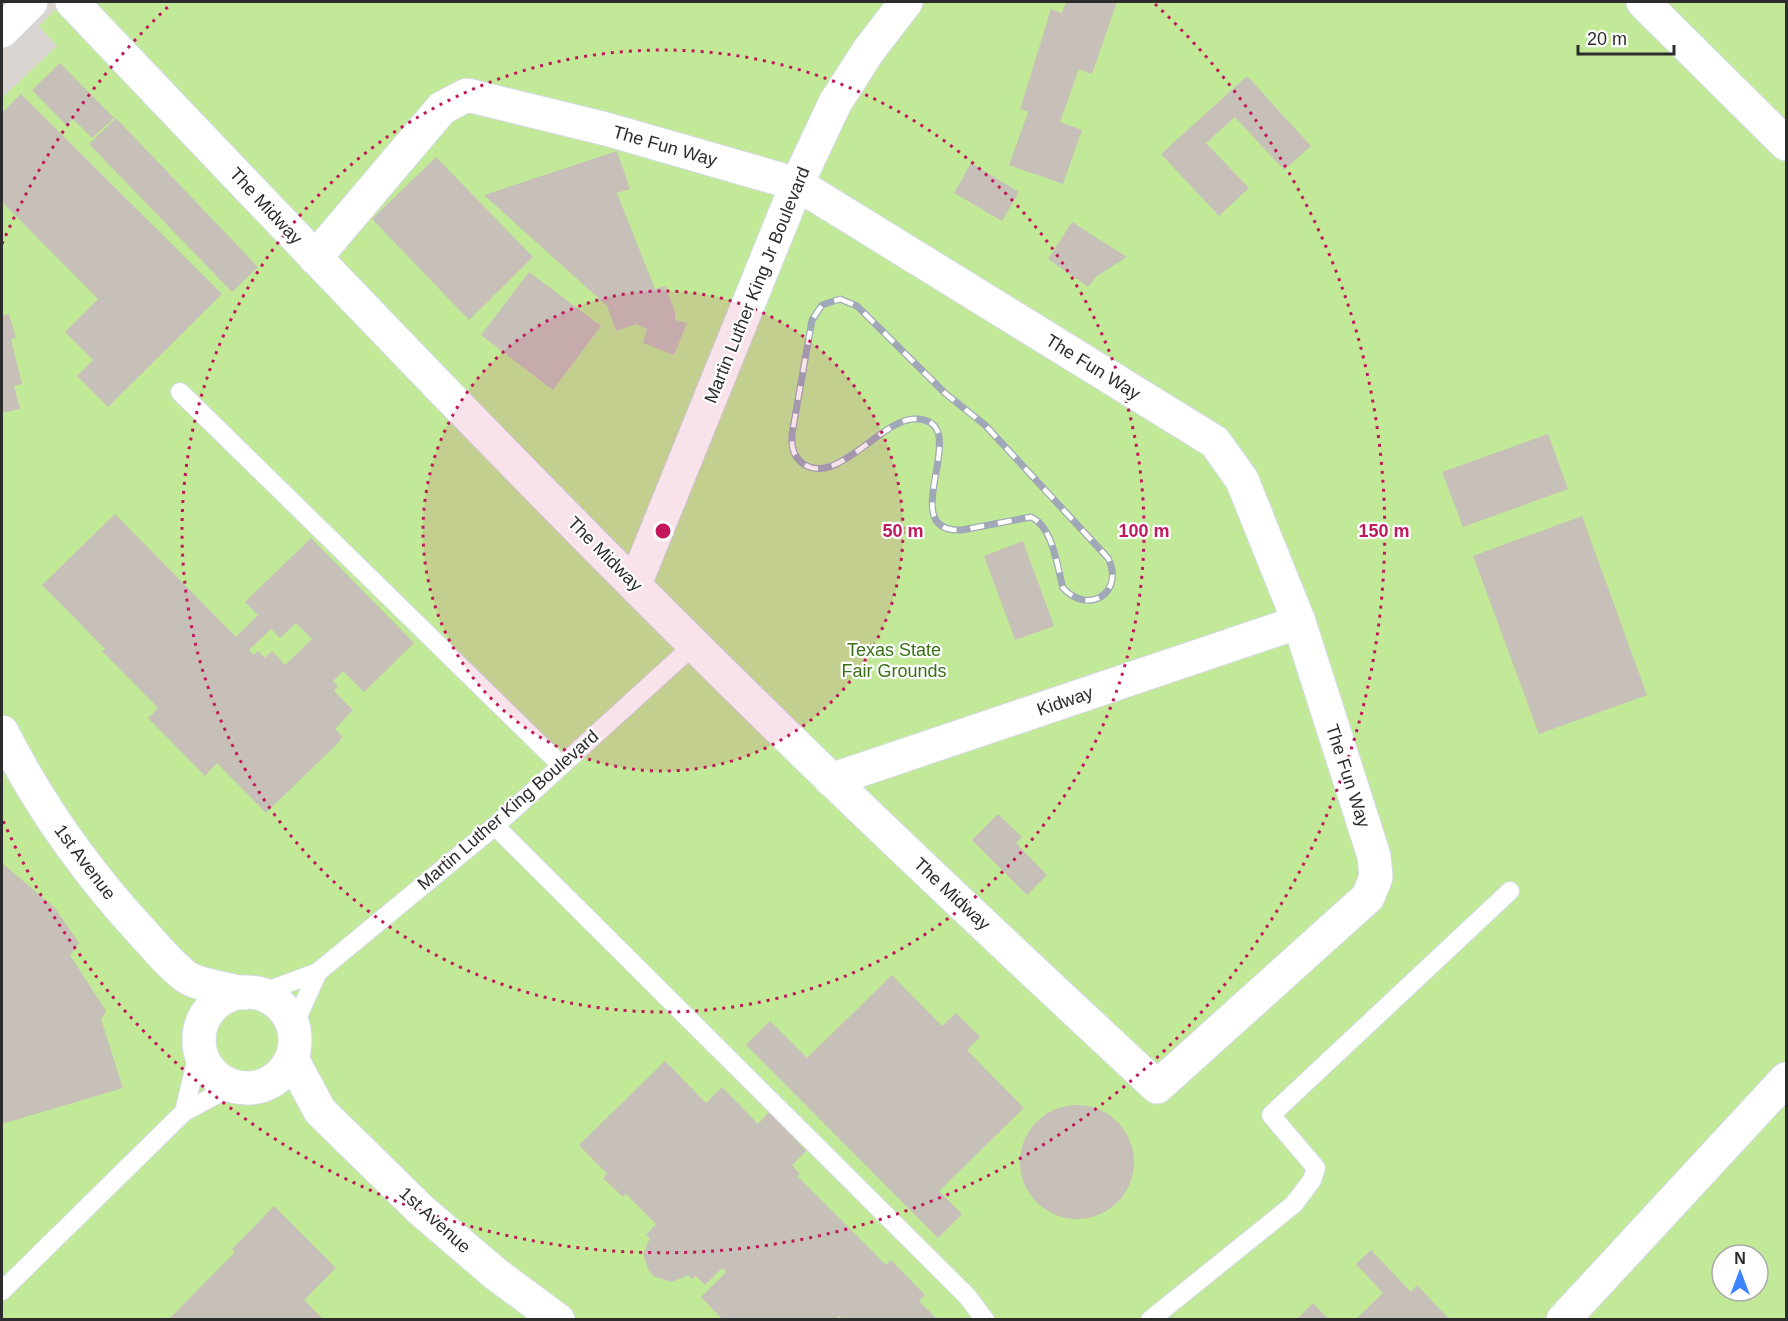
<svg xmlns="http://www.w3.org/2000/svg" width="1788" height="1321" viewBox="0 0 1788 1321" font-family="Arial,sans-serif">
<style>
.green{fill:#c2e997;fill-rule:evenodd}
.plaza{fill:#dbd5d1}
.building{fill:#c7c0b9;fill-rule:evenodd}
.lines{fill:none;stroke-linecap:round;stroke-linejoin:round}
.lane-casing{stroke:#d3dae6;stroke-width:20}
.street-casing{stroke:#d3dae6;stroke-width:35}
.lane{stroke:#fff;stroke-width:18}
.street{stroke:#fff;stroke-width:33}
.rail-casing{stroke:#a0a8b8;stroke-width:7}
.rail{stroke:#fff;stroke-width:4.5;stroke-dasharray:14;stroke-linecap:butt}
.ring{fill:none;stroke:#c2185b;stroke-width:3;stroke-dasharray:3 6}
.labels{text-anchor:middle;stroke-width:4.5;stroke-linejoin:round;paint-order:stroke}
.street-label{font-size:18px;fill:#2c2c2c;stroke:#fff}
.park-label{font-size:18px;fill:#397115;stroke:#fff}
.centre{fill:#c2185b;stroke:#fff;stroke-width:3}
.ring-label{font-size:18px;text-anchor:middle;font-weight:bold;fill:#c2185b;stroke:#fff;stroke-width:4.5;stroke-linejoin:round;paint-order:stroke}
</style>
<rect width="100%" height="100%" fill="#efe4de"/>
<path class="green" d="M2,2H1786V1319L2,1320ZM1722,1255H1758V1291H1722Z"/>
<path class="plaza" d="M2,2H63L39,26L57,46L2,98Z"/>
<g class="building">
<path d="M1066,2H1117L1092,74L1079,69L1060,122L1082,130L1063,184L1009,165L1028,112L1020,109L1051,9L1062,13Z"/>
<path d="M60,63L114,118L92,138L73,119L66,125L32,90Z"/>
<path d="M1247,76L1311,146L1284,170L1235,117L1206,143L1249,188L1219,216L1161,154Z"/>
<path d="M21,94L222,294L108,407L77,376L93,360L65,332L98,299L2,202V113Z"/>
<path d="M116,118L258,267L232,292L89,144Z"/>
<path d="M617,151L630,189L617,193L655,289L665,286L675,312V320L687,323L674,355L643,343L647,329L636,324L616,331L607,306L484,195Z"/>
<path d="M436,157L533,257L469,320L372,219Z"/>
<path d="M971,163L1019,192L1002,221L954,193Z"/>
<path d="M1072,222L1127,257L1097,276L1088,287L1048,259Z"/>
<path d="M529,272L601,326L553,390L481,335Z"/>
<path d="M9,314L16,338L11,339L22,384L14,386L20,409L2,413V316Z"/>
<path d="M1548,434L1568,489L1463,527L1442,472Z"/>
<path d="M115,514L236,637L258,615L245,602L311,538L414,643L364,692L343,671L333,681L338,686L334,691L353,710L335,729L342,736L340,741L266,813L217,763L205,776L148,718L158,708L102,651L105,649L42,585ZM296,623L312,639L285,665L272,651L265,658L258,651L254,655L249,650L271,629L280,638Z"/>
<path d="M1582,516L1647,695L1539,734L1473,556Z"/>
<path d="M1023,541L1054,626L1015,640L984,556Z"/>
<path d="M998,814L1022,837L1016,843L1047,875L1027,895L972,840Z"/>
<path d="M2,863L55,908L79,943L70,955L106,1011L101,1019L123,1088L2,1124Z"/>
<path d="M892,975L942,1026L956,1013L980,1037L967,1050L1024,1108L939,1191L962,1214L938,1238L746,1045L770,1021L807,1058Z"/>
<path d="M665,1061L706,1103L722,1087L758,1124L769,1112L806,1151L792,1165L800,1174L797,1176L886,1265L891,1260L925,1295L919,1301L938,1320H843L839,1316L835,1320H723L701,1297L726,1272L722,1268L705,1285L696,1276L692,1279L688,1275L672,1282L655,1277L649,1271L643,1254L650,1238L646,1235L656,1224L626,1194L623,1197L603,1178L607,1174L579,1145Z"/>
<circle cx="1077" cy="1162" r="57"/>
<path d="M274,1206L336,1268L304,1300L324,1320H168L235,1252L232,1249Z"/>
<path d="M1371,1250L1411,1292L1417,1285L1450,1320H1355L1383,1293L1356,1264Z"/>
<path d="M1313,1303L1329,1320H1296Z"/>
</g>
<g class="lines">
<g class="lane-casing">
<g id="lane">
<path d="M180,392L561,765"/>
<path d="M495,826L967,1296L985,1320"/>
<path d="M259,994L318,972L495,826L695,644"/>
<path d="M293,1027L318,972"/>
<path d="M184,1112L199,1049"/>
<path d="M2,1291L184,1112L233,1086"/>
<path d="M1150,1320L1294,1204L1312,1180L1316,1168L1271,1115L1510,891"/>
</g>
</g>
<g class="street-casing">
<g id="street">
<path d="M72,2C321,264 571,528 832,780C939,884 1048,985 1157,1087L1368,897L1376,877L1374,856L1299,622L1242,480L1215,442L797,184L606,129L467,95L442,108L315,258"/>
<path d="M1643,2L1786,144"/>
<path d="M2,31L31,2"/>
<path d="M635,584L797,184L835,103L869,50L906,2"/>
<path d="M2,732C39,805 85,870 140,930C155,946 169,964 185,976C196,985 229,989 243,993"/>
<path d="M831,780L1299,622"/>
<circle cx="247" cy="1040" r="48"/>
<path d="M292,1059L320,1111L421,1210L497,1275L558,1320"/>
<path d="M1563,1320L1786,1079"/>
</g>
</g>
<use href="#lane" class="lane"/>
<use href="#street" class="street"/>
<g class="rail-casing">
<path id="rail" d="M840,299L857,306L946,394L985,425L1108,558C1125,592 1089,616 1063,588C1057,566 1053,527 1031,517L962,530C890,534 980,416 913,419C880,421 835,488 802,463C793,456 791,446 792,434L812,320L822,305Z"/>
</g>
<use href="#rail" class="rail"/>
</g>
<circle cx="663" cy="531" r="240" fill="#c2185b" fill-opacity=".12"/>
<g class="ring">
<circle cx="663" cy="531" r="240"/>
<circle cx="663" cy="531" r="481"/>
<path d="M2 244A721 721 0 0 1 171 4M1155 4A721 721 0 1 1 2 818"/>
</g>
<g class="labels">
<g class="street-label">
<text transform="translate(665 146) rotate(16)" y="6">The Fun Way</text>
<text transform="translate(266 206) rotate(47)" y="6">The Midway</text>
<text transform="translate(757 285) rotate(-68)" y="6">Martin Luther King Jr Boulevard</text>
<text transform="translate(1093 367) rotate(32)" y="6">The Fun Way</text>
<text transform="translate(605 554) rotate(45)" y="6">The Midway</text>
<text transform="translate(1065 701) rotate(-19)" y="6">Kidway</text>
<text transform="translate(1348 776) rotate(72)" y="6">The Fun Way</text>
<text transform="translate(508 810) rotate(-41)" y="6">Martin Luther King Boulevard</text>
<text transform="translate(85 862) rotate(53)" y="6">1st Avenue</text>
<text transform="translate(952 894) rotate(43)" y="6">The Midway</text>
<text transform="translate(435 1220) rotate(42)" y="6">1st Avenue</text>
</g>
<g class="park-label">
<text x="894" y="656">Texas State<tspan x="894" dy="21">Fair Grounds</tspan></text>
</g>
</g>
<circle cx="663" cy="531" r="9" class="centre"/>
<g class="ring-label">
<text x="903" y="537">50 m</text>
<text x="1144" y="537">100 m</text>
<text x="1384" y="537">150 m</text>
</g>
<rect width="1788" height="1321" fill="none" stroke="#2c2c2c" stroke-width="6"/>
<g transform="translate(1740 1273)"><circle r="28" fill="#ffffff" stroke="#ababab" stroke-width="1.5"/>
<path d="M0-4.5L10 22L0 15L-10 22Z" fill="#3b83ff"/>
<text y="-9" font-size="16" font-weight="bold" text-anchor="middle" fill="#2c2c2c">N</text>
</g>
<path d="M1578 45v9h96v-9" fill="none" stroke="#2c2c2c" stroke-width="3"/>
<text x="1587" y="45" font-size="18" fill="#2c2c2c" stroke="#ffffff" stroke-width="4.5" paint-order="stroke">20 m</text>
</svg>
